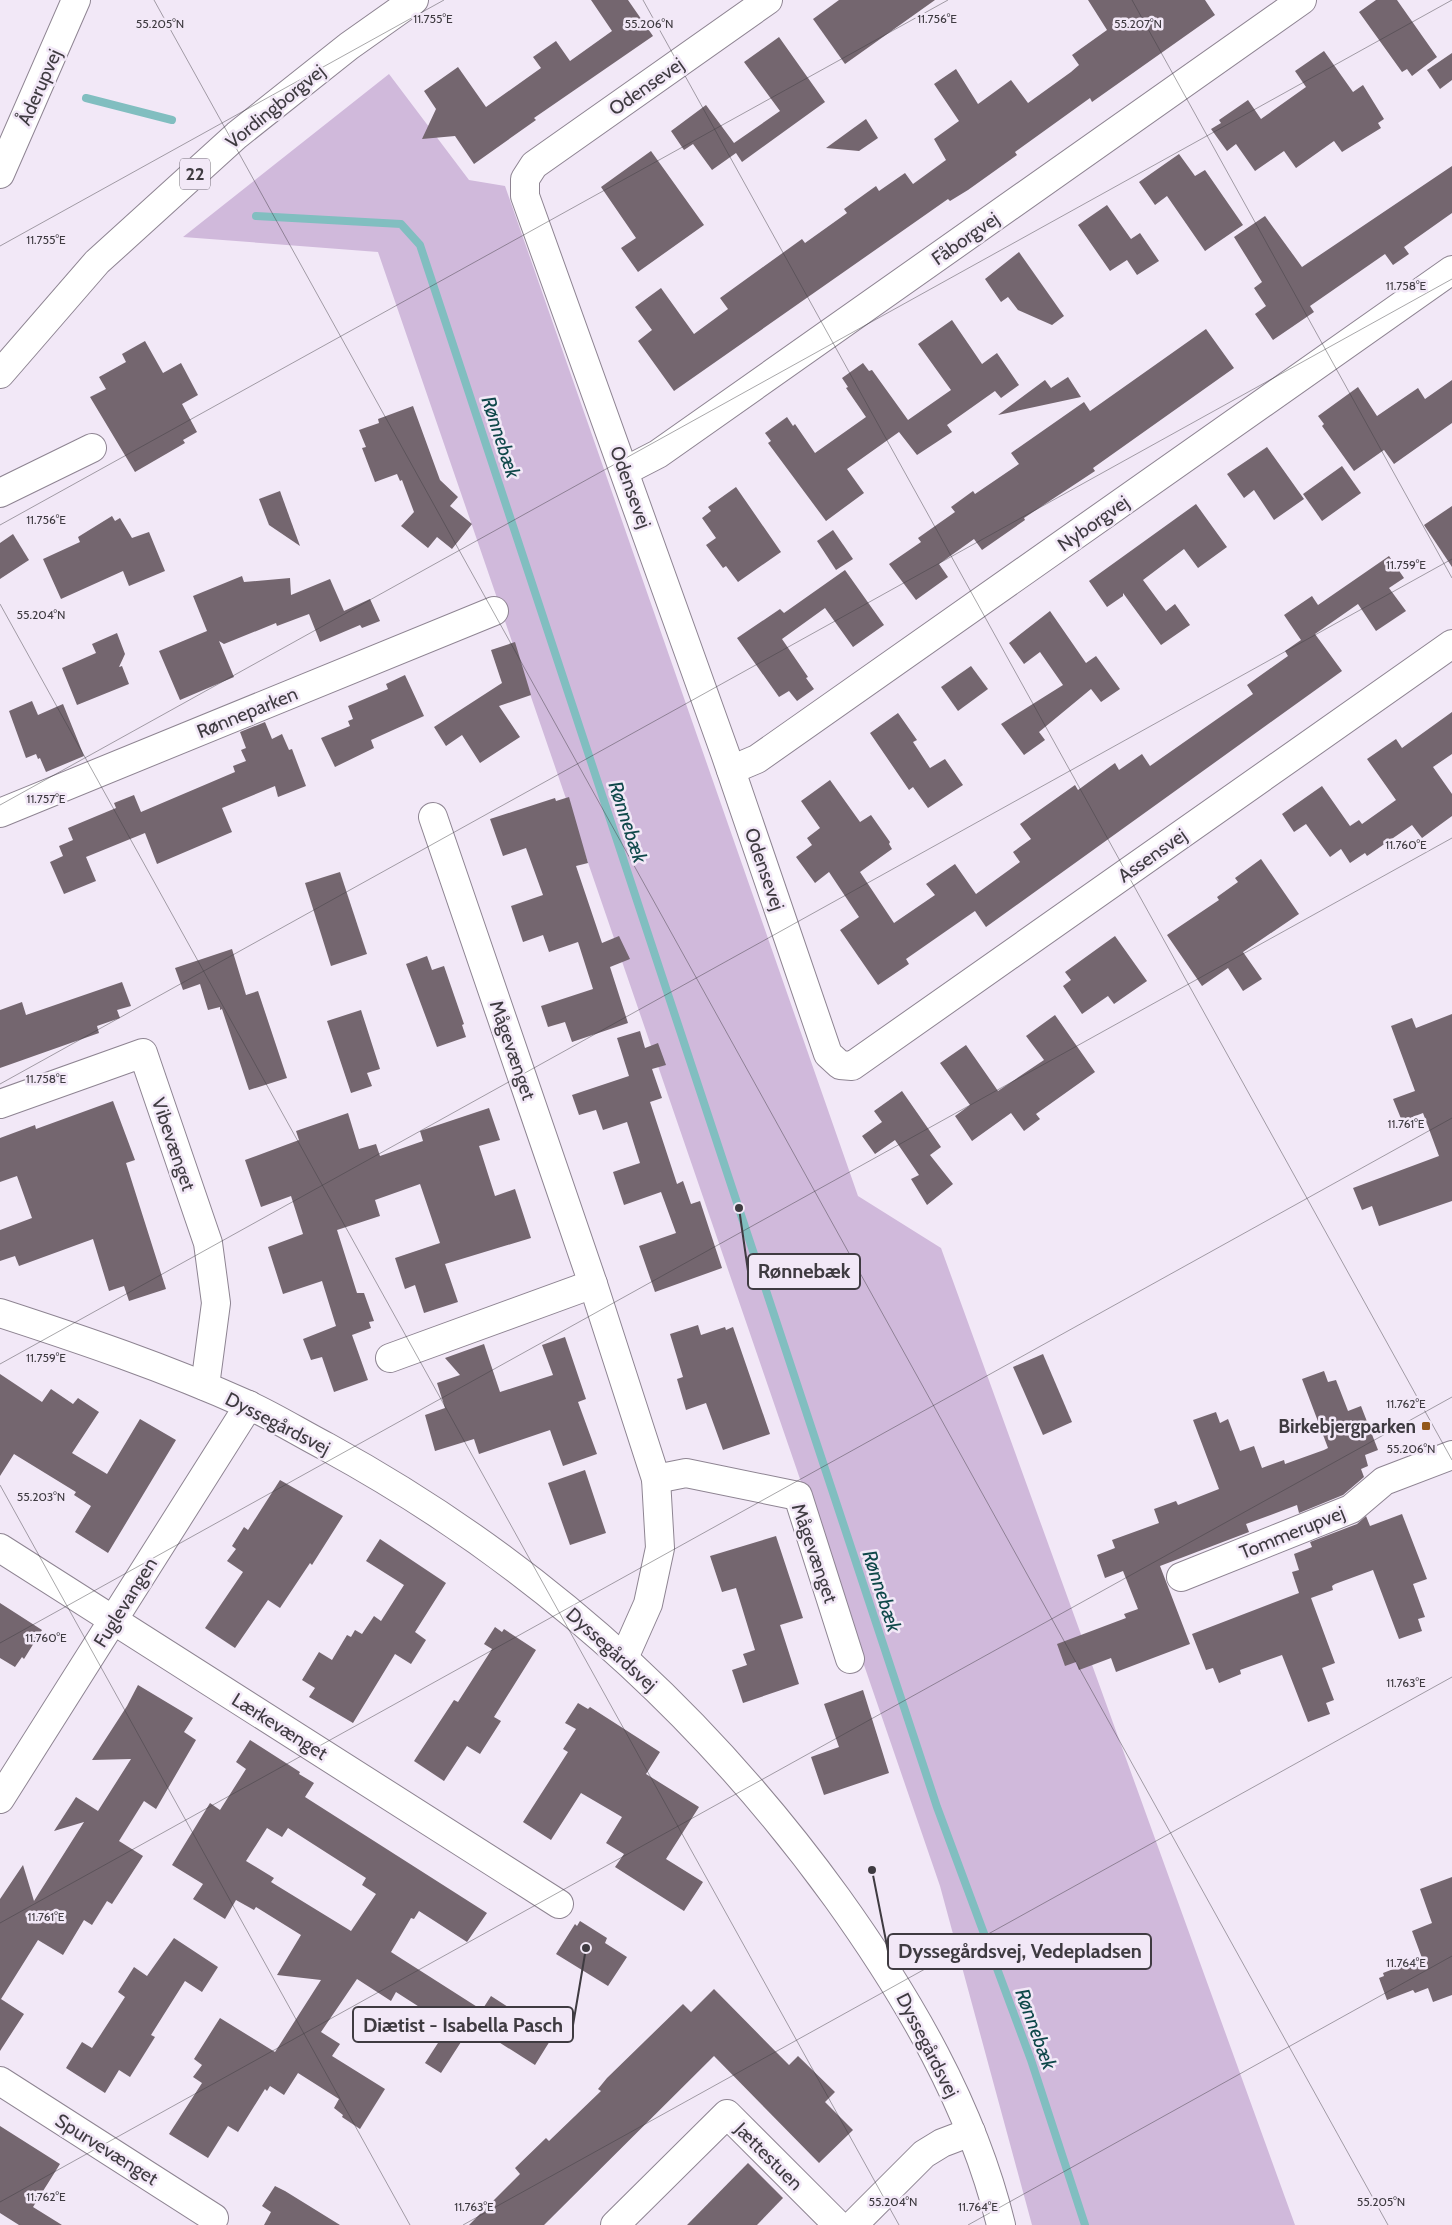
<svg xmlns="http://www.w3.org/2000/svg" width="1452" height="2225" viewBox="0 0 1452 2225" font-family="Cabin,sans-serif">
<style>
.green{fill:#d0b9db}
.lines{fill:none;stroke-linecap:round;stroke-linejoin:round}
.stream{stroke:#81bec0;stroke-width:8}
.building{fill:#74666f;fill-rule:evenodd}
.street-casing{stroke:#8e8492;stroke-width:30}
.secondary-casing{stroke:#8e8492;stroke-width:30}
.primary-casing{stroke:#8e8492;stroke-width:30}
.street{stroke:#fff;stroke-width:28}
.secondary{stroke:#fff;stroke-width:28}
.primary{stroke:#fff;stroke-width:28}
.ticks{fill:none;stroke:#3f3b41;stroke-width:1;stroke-opacity:0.45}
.poi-dot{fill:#94571a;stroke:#f2e8f7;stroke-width:2}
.labels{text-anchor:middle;stroke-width:5;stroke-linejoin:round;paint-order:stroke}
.shield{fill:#f2e8f7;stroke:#756f78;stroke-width:1}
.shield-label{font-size:18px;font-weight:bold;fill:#3f3b41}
.street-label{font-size:19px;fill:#3f3b41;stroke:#f2e8f7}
.poi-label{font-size:19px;font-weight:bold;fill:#3f3b41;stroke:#f2e8f7;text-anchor:end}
.water-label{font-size:20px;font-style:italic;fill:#0e4749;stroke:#f2e8f7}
.ticks-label{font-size:12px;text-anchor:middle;fill:#3f3b41;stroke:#f2e8f7;stroke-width:5;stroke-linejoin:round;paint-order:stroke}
.leader{fill:none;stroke:#3f3b41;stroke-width:2}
.callout-dot{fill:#3f3b41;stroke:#f2e8f7;stroke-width:2}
.callout{fill:#f2e8f7;stroke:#3f3b41;stroke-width:2}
.callout-label{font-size:20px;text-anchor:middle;font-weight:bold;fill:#3f3b41}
</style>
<rect width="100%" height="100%" fill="#f2e8f7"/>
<path class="green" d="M389,74L469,180L505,186L858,1196L941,1248L1295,2225H1032L940,1886L378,252L183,237Z"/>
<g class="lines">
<g class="stream">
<path d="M86,98L172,120"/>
<path d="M256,216L401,224L420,245L937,1807L1031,2060L1085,2225"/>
</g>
</g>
<g class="building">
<path d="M591,0H628L653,36L534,118L536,120L474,164L455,136L422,139L436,109L424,91L458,67L486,107L541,68L533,57L556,41L570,61L612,31Z"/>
<path d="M839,0H935L845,64L813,19Z"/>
<path d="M1088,0H1205L1215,15L1092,102L1090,98L1015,152L1017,155L968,190L950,201L948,199L674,391L638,341L652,330L635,307L661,288L694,334L728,309L720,298L802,239L805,243L847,213L844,209L876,186L879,191L905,173L913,184L946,160L934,139L959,121L934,84L956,69L978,104L1011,80L1028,103L1071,72L1079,65L1072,55L1107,30Z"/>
<path d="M1376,0H1397L1437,57L1412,76L1407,69L1402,72L1359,12Z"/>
<path d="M779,37L825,102L742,162L736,153L712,170L693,144L684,150L671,131L706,105L734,143L780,111L744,62Z"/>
<path d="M1324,51L1353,92L1363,85L1384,119L1378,123L1381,128L1342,152L1334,141L1296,168L1284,151L1255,171L1236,144L1227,151L1211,129L1221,123L1219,120L1248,100L1261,119L1306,87L1295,71Z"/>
<path d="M1452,53V80L1440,89L1427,70Z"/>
<path d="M866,119L878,138L859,151L826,148Z"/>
<path d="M651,151L704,225L638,272L621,248L636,238L601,187Z"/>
<path d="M1179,154L1195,176L1205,170L1243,225L1205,251L1167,196L1155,205L1139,182Z"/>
<path d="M1452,166V213L1404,247L1409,254L1393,265L1385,254L1310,306L1314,312L1273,340L1255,314L1266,306L1254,288L1262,282L1234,237L1265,216L1302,267Z"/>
<path d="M1107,205L1131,239L1140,233L1159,261L1137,275L1127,260L1110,271L1078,225Z"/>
<path d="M1019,252L1064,316L1052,325L1018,310L1008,297L1001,302L985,279Z"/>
<path d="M952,320L982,364L997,353L1019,385L1001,398L995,391L947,425L952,432L917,455L899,432L847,469L864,493L826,521L768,443L771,441L765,433L787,417L793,426L795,424L815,453L866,417L846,388L848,387L842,378L863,363L869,371L872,370L908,420L951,390L918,344Z"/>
<path d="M1206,329L1234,368L1093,468L1095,471L1024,518L1025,520L982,550L974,539L939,564L948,577L916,600L889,564L921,542L918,538L955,512L951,507L973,491L975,494L1019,464L1011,453L1084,402L1090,411Z"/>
<path d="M145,341L163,373L181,363L198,395L182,404L197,432L183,440L185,443L135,472L90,397L106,389L99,377L126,362L122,354Z"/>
<path d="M1068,377L1081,397L998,415L1045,380L1051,388Z"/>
<path d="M1452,380V423L1394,464L1384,450L1354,471L1322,426L1324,424L1318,416L1358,387L1377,416L1418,388L1425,399Z"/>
<path d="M413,406L440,480L458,497L450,506L472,524L452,549L437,537L428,548L401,526L414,512L402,480L400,481L397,474L375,482L362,448L366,447L359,430L379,423L378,419Z"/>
<path d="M1267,447L1304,499L1274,520L1254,490L1244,498L1227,474Z"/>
<path d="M1342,466L1361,493L1322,521L1303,494Z"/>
<path d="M736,487L781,552L738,582L726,566L723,568L706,545L716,538L702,518L711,511L708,507Z"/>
<path d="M280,491L300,546L269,525L259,499Z"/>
<path d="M1196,504L1227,547L1198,568L1184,549L1143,580L1166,611L1175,604L1190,625L1161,645L1123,593V596L1107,607L1089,581Z"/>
<path d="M1452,506V567L1424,525Z"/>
<path d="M112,516L115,521L120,518L132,538L149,532L165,571L129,586L123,571L61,599L43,559L80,542L78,537Z"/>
<path d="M833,530L853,559L836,570L817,541Z"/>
<path d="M13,534L29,560L0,579V543Z"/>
<path d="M1389,556L1404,578L1389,588L1406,611L1376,631L1358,604L1315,634L1342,671L986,927L975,911L906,959L909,964L878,985L840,930L859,917L829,872L815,883L796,857L812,845L807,838L820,828L801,801L830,780L860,822L871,815L890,842L889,844L892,849L860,872L894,923L935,895L926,884L955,864L976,894L1020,862L1013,852L1031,839L1020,824L1075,785L1078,790L1115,763L1119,770L1142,754L1150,766L1253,694L1247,685L1288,656L1285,651L1301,640L1284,615L1312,596L1318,605Z"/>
<path d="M845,570L884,625L853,647L825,608L782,639L808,677L806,678L814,689L797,701L789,691L779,697L737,638L780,609L784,613Z"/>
<path d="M242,576L244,582L290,578L291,595L330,579L344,611L370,599L380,621L362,628L360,625L320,642L309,614L277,626L276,623L224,644L219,641L234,677L180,700L159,651L207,631L193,596Z"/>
<path d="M1050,611L1086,663L1096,656L1120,689L1101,702L1091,689L1039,732L1045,740L1024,755L1001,724L1063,685L1040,652L1024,664L1009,643Z"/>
<path d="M117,633L125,654L119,667L122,666L129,684L77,705L62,668L96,653L92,644Z"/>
<path d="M515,642L531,695L499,706L520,737L480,763L462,735L446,746L434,727L502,683L491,650Z"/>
<path d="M971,666L988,689L958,711L941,687Z"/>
<path d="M405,675L424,716L371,740L374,748L335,767L321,738L350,726L348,721L353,719L348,706L388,689L386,684Z"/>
<path d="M32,701L38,715L63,704L84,756L46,772L40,758L38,759L36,754L26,758L9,711Z"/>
<path d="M1452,712V754L1433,767L1452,794V816L1422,838L1412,825L1367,856L1365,853L1350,863L1341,849L1330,857L1306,824L1294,832L1282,814L1322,786L1350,826L1359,820L1362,824L1396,800L1367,759L1396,739L1402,748Z"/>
<path d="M898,713L917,740L913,742L930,768L945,759L963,785L928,808L913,787L909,790L870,733Z"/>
<path d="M265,722L272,739L282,734L289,750L292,749L306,786L278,797L275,786L222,808L232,832L157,864L145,833L86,857L96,881L64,894L50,862L63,856L59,846L73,840L68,828L116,808L114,803L134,795L141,812L235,772L233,766L246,761L241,750L246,748L240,732Z"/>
<path d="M569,797L588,863L576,866L602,943L619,936L630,959L610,967L628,1023L572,1042L565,1022L548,1027L541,1006L593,989L578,942L549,952L543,935L523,942L511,906L543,895L526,848L503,856L490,819L555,798L556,801Z"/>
<path d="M1261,859L1299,914L1243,952L1262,979L1243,991L1228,968L1202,986L1167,935L1219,900L1217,897L1238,882L1235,878Z"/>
<path d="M340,872L367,954L331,966L305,883Z"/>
<path d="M1115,936L1147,981L1114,1004L1108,996L1082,1014L1063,986L1071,980L1065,972Z"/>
<path d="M232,949L246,995L258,991L287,1078L249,1090L222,1009L220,1010V1007L208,1010L200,984L183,990L175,968Z"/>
<path d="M427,956L432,970L444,966L464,1024L462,1025L466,1037L437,1047L406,964Z"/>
<path d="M122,982L131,1006L117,1010L120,1018L97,1026L99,1033L0,1068V1010L22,1002L26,1015Z"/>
<path d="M361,1010L380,1069L367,1073L372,1086L351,1093L327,1021Z"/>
<path d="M1452,1014V1201L1379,1226L1372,1206L1362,1210L1353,1188L1439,1156L1423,1113L1402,1121L1393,1099L1415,1091L1391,1026L1412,1018L1416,1028Z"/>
<path d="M1055,1015L1095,1072L1036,1114L1040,1119L1024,1131L1011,1113L972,1141L955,1116L970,1105L940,1063L966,1045L998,1091L1044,1060L1026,1036Z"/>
<path d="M640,1031L645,1048L658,1043L666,1065L652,1069L662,1098L650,1102L677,1184L683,1181L691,1204L700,1201L722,1268L655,1292L639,1246L676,1233L661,1192L624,1205L613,1172L640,1163L627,1122L603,1130L596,1110L579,1115L572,1095L629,1076L617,1038Z"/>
<path d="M902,1091L941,1147L930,1155L953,1184L927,1205L911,1179L919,1175L895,1140L875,1154L862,1136L882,1122L874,1111Z"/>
<path d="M113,1101L135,1160L126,1163L166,1289L129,1301L124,1286L109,1291L93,1239L19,1266L15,1256L0,1261V1230L32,1218L17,1176L0,1182V1138L35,1125L36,1129Z"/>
<path d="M489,1108L500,1140L479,1146L495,1196L515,1189L531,1238L445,1264L458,1302L424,1313L415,1285L405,1289L395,1258L440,1243L420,1184L375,1200L380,1216L337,1230L357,1293H364L374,1321L369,1322L371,1328L352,1335L368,1380L334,1392L322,1357L311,1360L303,1339L336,1326L322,1281L283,1294L268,1247L303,1234L291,1196L261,1207L245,1160L299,1140L296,1131L348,1113L359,1149L376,1144L380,1156L423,1141L420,1131Z"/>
<path d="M698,1325L701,1335L725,1327L726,1330L733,1327L770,1434L723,1450L706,1403L686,1410L677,1379L683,1377L670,1334Z"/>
<path d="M565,1337L586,1399L578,1402L597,1454L563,1466L550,1430L479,1454L474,1439L435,1451L425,1415L445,1408L437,1383L460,1375L445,1358L484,1344L500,1392L553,1375L542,1345Z"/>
<path d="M1043,1354L1072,1422L1043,1435L1013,1367Z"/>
<path d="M1324,1371L1328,1382L1336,1380L1348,1411L1361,1406L1378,1450L1365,1455L1368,1466L1361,1469L1364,1477L1343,1495L1299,1513L1297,1505L1257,1520L1246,1524L1249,1532L1160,1566L1190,1644L1116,1672L1111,1658L1079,1670L1076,1662L1065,1666L1057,1644L1126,1618L1124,1614L1138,1609L1123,1571L1105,1578L1097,1555L1115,1548L1112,1540L1159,1523L1154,1509L1176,1501L1178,1505L1219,1489L1193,1420L1216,1412L1220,1423L1228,1419L1240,1451L1254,1446L1262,1468L1284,1460L1285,1464L1324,1450L1328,1448L1302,1379Z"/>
<path d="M0,1374L42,1402L51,1389L73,1404L78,1398L99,1412L72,1453L107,1474L140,1419L176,1440L108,1553L75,1532L91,1506L74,1495L76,1492L14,1454L0,1476Z"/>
<path d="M585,1470L606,1533L570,1545L548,1483Z"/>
<path d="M280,1480L343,1516L312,1565L310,1563L280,1608L268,1600L235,1648L205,1628L243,1572L227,1561L236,1549L232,1546L244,1527L248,1530Z"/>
<path d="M1402,1514L1427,1579L1413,1584L1425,1617L1418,1619L1422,1631L1399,1639L1373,1570L1335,1584L1332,1586L1333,1590L1311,1598L1335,1663L1322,1668L1334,1700L1326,1703L1330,1714L1308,1722L1282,1655L1240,1670L1241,1674L1219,1683L1213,1668L1206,1670L1192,1634L1299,1593L1292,1572L1299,1570L1294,1554L1312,1547L1310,1542L1357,1524L1366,1516L1370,1526Z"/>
<path d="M776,1536L803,1618L780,1625L799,1684L743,1703L732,1670L747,1665L743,1654L755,1650L736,1588L722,1592L710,1556Z"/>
<path d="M380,1539L446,1583L415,1632L426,1640L411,1664L395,1654L353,1723L309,1697L315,1688L302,1680L319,1652L332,1660L347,1635L351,1637L355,1630L362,1634L374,1616L381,1621L404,1585L366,1561Z"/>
<path d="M0,1603L42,1630L24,1659L22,1657L15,1667L0,1658Z"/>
<path d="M495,1627L502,1632L504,1629L536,1650L494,1717L501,1721L480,1754L467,1746L444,1781L414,1761L454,1700L458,1702L492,1649L484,1644Z"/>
<path d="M138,1685L193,1718L184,1732L196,1740L156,1809L144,1801L119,1841L143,1856L112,1904L107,1901L92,1925L84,1920L63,1955L38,1940L1,1999L24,2014L0,2051V1899L23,1865L34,1901L84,1822L54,1831L76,1797L98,1811L131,1759L92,1760L127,1706Z"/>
<path d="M863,1690L889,1773L824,1795L811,1757L839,1747L824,1704Z"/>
<path d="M578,1703L588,1709L590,1707L660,1752L646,1774L699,1807L666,1859L703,1882L684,1911L615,1867L624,1854L606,1843L622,1817L581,1793L551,1840L523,1822L568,1752L563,1749L576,1729L565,1723Z"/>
<path d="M250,1740L300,1772L299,1774L314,1783L305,1797L487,1913L467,1942L419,1911L414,1919L411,1918L391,1952L482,2010L491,1996L516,2012L508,2025L526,2019L553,2036L535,2065L472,2025L441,2073L425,2063L449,2026L396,1992L391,2001L357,1979L321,2032L340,2044L332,2056L385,2089L360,2129L342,2117L343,2115L334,2108L339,2099L298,2073L284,2095L270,2086L267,2091L265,2089L238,2132L228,2126L208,2158L169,2134L202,2083L193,2077L202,2065L194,2059L220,2018L275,2052L321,1980L277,1975L301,1935L256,1907L254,1910L236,1900L225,1919L193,1899L203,1884L172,1865L210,1803L220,1810L246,1769L236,1762ZM267,1828L282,1837L288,1828L366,1878L362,1885L376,1894L351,1931L271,1882L274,1878L246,1861Z"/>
<path d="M1452,1877V1995L1433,2002L1428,1988L1415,1993L1413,1990L1387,2000L1379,1978L1384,1976L1383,1973L1422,1958L1412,1931L1432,1923L1420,1889Z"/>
<path d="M580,1921L607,1938L605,1943L627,1957L608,1986L556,1954L575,1924L577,1926Z"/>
<path d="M174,1938L218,1967L202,1992L185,1981L151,2035L155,2037L130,2077L119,2070L105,2093L66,2068L82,2042L92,2048L125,1997L118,1992L134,1967L147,1976Z"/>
<path d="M714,1989L789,2065L798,2056L835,2092L825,2102L853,2130L819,2163L714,2056L544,2225H469L520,2174L515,2168L546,2138L549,2141L601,2091L598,2089L607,2078L683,2004L691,2012Z"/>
<path d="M0,2126L60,2164L33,2207L62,2225H19L0,2213Z"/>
<path d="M748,2163L783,2198L757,2225H687Z"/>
<path d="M275,2186L285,2191L340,2225H264L271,2212L262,2206Z"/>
</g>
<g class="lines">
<g class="street-casing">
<g id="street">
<path d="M768,0L534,165L525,179V196L725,753L828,1054L840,1065L852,1066L1452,644"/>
<path d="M0,174L76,0"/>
<path d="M625,471L658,454L1302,0"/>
<path d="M0,493L92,448"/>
<path d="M731,770L757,759L1452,270"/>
<path d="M0,813L494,611"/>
<path d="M433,817L593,1284L656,1479L660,1548L648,1604L624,1658"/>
<path d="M0,1104L143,1053L208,1243L216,1303L205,1386"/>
<path d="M390,1358L593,1284"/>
<path d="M656,1479L686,1473L798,1496L850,1659"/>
<path d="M0,1548L559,1904"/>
<path d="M1181,1577L1351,1509L1384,1481L1452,1455"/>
<path d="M0,1799L249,1405"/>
<path d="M0,2081L214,2218"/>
<path d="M615,2225L727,2114L838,2225"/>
<path d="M853,2225L924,2154L942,2143L971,2132"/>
</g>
</g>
<g class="secondary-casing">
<path id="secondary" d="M0,1313C83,1340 166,1368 246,1404C273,1416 300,1433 327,1447C532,1559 700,1709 837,1898C908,1997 972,2106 1001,2225"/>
</g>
<g class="primary-casing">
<path id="primary" d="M0,374L97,262L237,135L349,46L414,0"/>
</g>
<use href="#street" class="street"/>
<use href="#secondary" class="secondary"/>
<use href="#primary" class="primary"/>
</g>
<path class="ticks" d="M154,0L1388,2225M643,0L1452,1460M1132,0L1452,578M0,246L444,0M0,525L948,0M0,604L899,2225M0,805L1452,0M0,1084L1452,279M0,1364L1452,559M0,1485L410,2225M0,1643L1452,838M0,1923L1452,1118M0,2202L1452,1397M463,2225L1452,1677M968,2225L1452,1956"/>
<rect class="poi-dot" x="1421" y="1421" width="10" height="10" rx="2.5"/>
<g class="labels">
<rect class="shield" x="180" y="158.5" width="30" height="31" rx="4"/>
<g class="shield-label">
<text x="195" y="180">22</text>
</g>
<g class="street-label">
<text transform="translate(646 86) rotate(-35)" y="7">Odensevej</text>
<text transform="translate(39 87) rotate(-66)" y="7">Åderupvej</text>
<text transform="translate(275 106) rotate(-39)" y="7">Vordingborgvej</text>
<text transform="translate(965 238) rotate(-35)" y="7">Fåborgvej</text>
<text transform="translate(631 487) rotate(70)" y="7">Odensevej</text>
<text transform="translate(1093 523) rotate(-35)" y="7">Nyborgvej</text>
<text transform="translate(247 712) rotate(-22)" y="7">Rønneparken</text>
<text transform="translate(1152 855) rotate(-35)" y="7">Assensvej</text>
<text transform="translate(765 869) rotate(71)" y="7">Odensevej</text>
<text transform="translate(513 1050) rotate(71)" y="7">Mågevænget</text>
<text transform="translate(174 1144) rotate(71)" y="7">Vibevænget</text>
<text transform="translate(278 1423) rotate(27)" y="7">Dyssegårdsvej</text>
<text transform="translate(1292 1532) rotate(-22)" y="7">Tommerupvej</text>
<text transform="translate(815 1553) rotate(71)" y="7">Mågevænget</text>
<text transform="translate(125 1602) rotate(-58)" y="7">Fuglevangen</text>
<text transform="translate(612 1649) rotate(42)" y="7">Dyssegårdsvej</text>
<text transform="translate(280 1726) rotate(32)" y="7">Lærkevænget</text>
<text transform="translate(928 2045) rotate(63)" y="7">Dyssegårdsvej</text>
<text transform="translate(107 2149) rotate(32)" y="7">Spurvevænget</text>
<text transform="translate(769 2156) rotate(45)" y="7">Jættestuen</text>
</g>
<g class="poi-label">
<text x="1416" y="1433">Birkebjergparken</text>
</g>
<g class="water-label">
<text transform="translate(501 437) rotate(72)" y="7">Rønnebæk</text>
<text transform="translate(628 822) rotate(72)" y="7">Rønnebæk</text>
<text transform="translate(882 1591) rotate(72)" y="7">Rønnebæk</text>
<text transform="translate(1036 2029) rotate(70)" y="7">Rønnebæk</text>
</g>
</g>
<g class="ticks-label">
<text x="433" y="23">11.755°E</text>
<text x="937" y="23">11.756°E</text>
<text x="160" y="28">55.205°N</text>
<text x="649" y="28">55.206°N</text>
<text x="1138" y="28">55.207°N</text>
<text x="46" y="244">11.755°E</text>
<text x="1406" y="290">11.758°E</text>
<text x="46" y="524">11.756°E</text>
<text x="1406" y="569">11.759°E</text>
<text x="41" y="619">55.204°N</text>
<text x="46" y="803">11.757°E</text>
<text x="1406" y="849">11.760°E</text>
<text x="46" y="1083">11.758°E</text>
<text x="1406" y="1128">11.761°E</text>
<text x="46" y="1362">11.759°E</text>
<text x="1406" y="1408">11.762°E</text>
<text x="1411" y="1453">55.206°N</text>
<text x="41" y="1501">55.203°N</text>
<text x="46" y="1642">11.760°E</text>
<text x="1406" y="1687">11.763°E</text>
<text x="46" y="1921">11.761°E</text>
<text x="1406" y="1967">11.764°E</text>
<text x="46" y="2201">11.762°E</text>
<text x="893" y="2206">55.204°N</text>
<text x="1381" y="2206">55.205°N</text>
<text x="474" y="2211">11.763°E</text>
<text x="978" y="2211">11.764°E</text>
</g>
<path class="leader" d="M739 1208L748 1271M872 1870L888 1951M586 1948L573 2025"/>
<g class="callout-dot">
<circle cx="739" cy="1208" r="5"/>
<circle cx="872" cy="1870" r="5"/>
<circle cx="586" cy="1948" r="5"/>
</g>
<g class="callout">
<rect x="748" y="1254" width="112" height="35" rx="5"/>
<rect x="888" y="1934" width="263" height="35" rx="5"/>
<rect x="353" y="2007" width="220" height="35" rx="5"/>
</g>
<g class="callout-label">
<text x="804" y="1278">Rønnebæk</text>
<text x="1020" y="1958">Dyssegårdsvej, Vedepladsen</text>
<text x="463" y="2032">Diætist - Isabella Pasch</text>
</g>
</svg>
